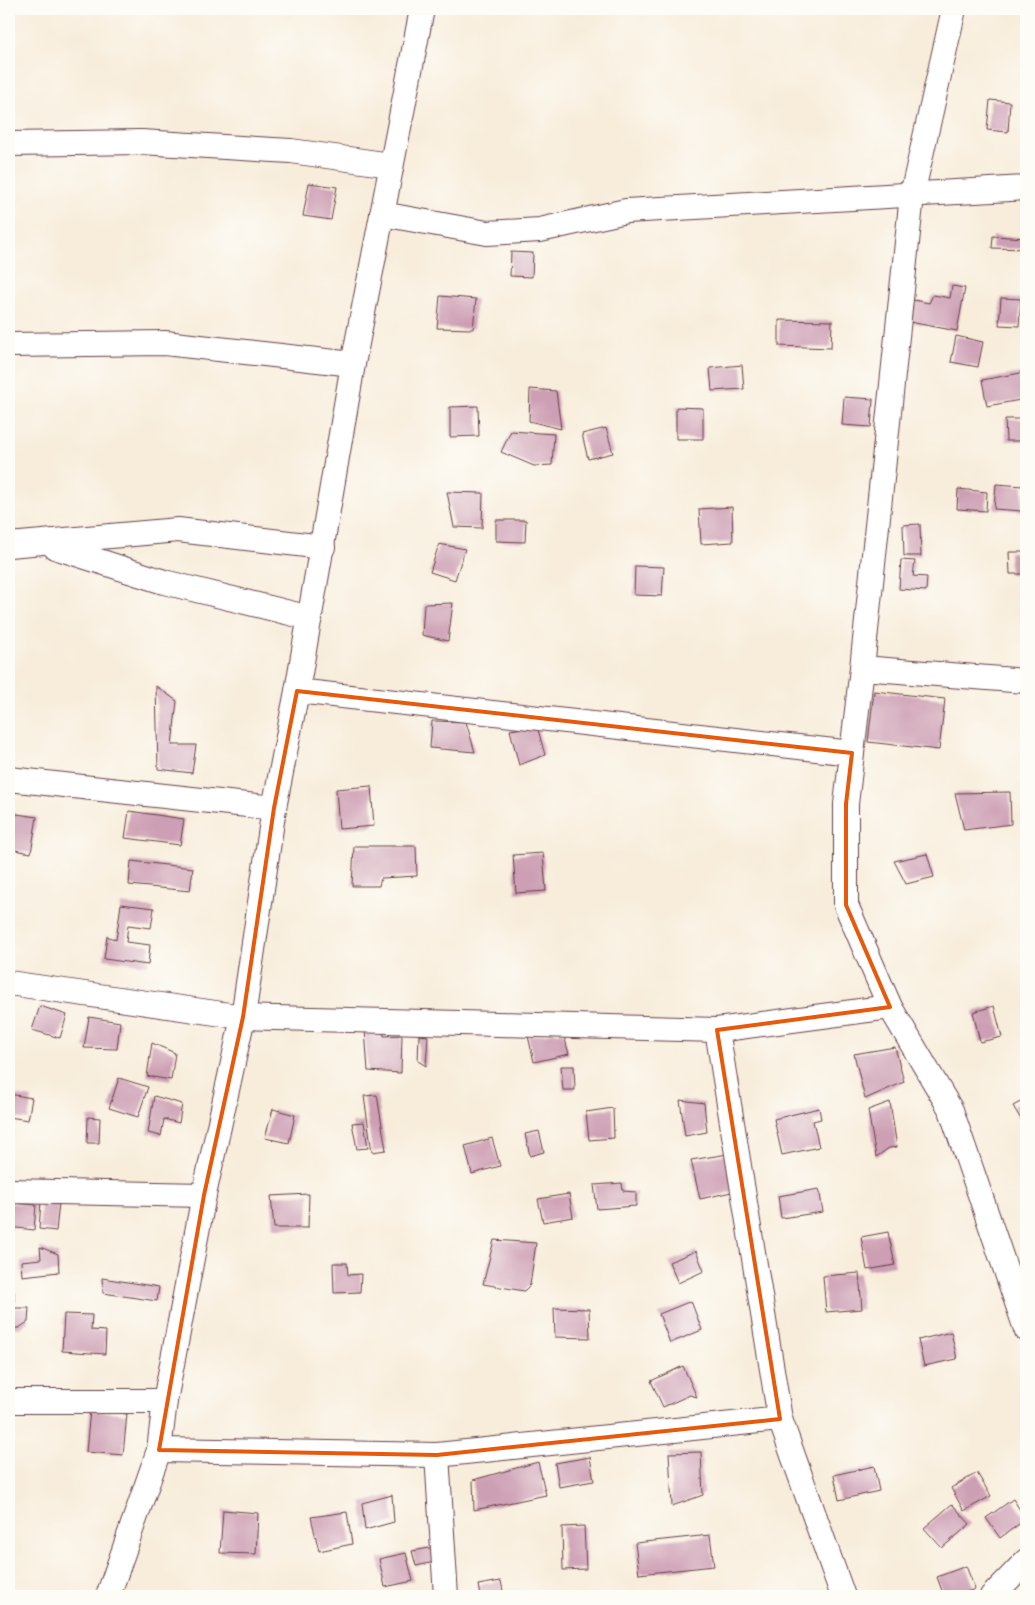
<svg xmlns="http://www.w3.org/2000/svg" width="1035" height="1605" viewBox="0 0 1035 1605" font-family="'Indie Flower',sans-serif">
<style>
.building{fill:#cd9fb4}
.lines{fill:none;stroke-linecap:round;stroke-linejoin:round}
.street-casing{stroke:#643e45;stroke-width:26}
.street{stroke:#fff;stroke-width:24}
.marked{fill:none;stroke:#e8590c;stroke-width:4;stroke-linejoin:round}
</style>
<rect width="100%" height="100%" fill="#fdfcf7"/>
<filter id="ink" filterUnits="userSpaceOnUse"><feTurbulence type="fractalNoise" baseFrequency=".02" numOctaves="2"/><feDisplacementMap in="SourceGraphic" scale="10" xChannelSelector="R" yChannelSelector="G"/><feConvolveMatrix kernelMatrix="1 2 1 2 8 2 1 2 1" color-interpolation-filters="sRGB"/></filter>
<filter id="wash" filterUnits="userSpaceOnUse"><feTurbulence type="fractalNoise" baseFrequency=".0096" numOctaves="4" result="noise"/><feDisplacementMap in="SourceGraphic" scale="20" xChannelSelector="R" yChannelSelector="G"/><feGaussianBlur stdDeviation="1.12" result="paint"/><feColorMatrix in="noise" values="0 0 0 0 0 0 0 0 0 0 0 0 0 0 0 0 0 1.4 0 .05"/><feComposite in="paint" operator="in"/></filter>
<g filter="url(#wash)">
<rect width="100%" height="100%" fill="#f8eddb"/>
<g id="blocks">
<g class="building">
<path d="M990,100L1010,102L1008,132L987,130Z"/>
<path d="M309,183L337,187L331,220L303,216Z"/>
<path d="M993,236L1026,238L1025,249L992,248Z"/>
<path d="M511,252L533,253L532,277L510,276Z"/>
<path d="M952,286L965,288L957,331L904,321L908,299L929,303L933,295L950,298Z"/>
<path d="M440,296L476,299L473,329L437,328Z"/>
<path d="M1001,298L1021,299L1019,326L999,325Z"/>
<path d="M779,320L832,321L831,348L779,346Z"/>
<path d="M956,336L983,342L978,367L951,362Z"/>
<path d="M742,365L744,389L712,391L710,368Z"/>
<path d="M1026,372V399L987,406L982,380Z"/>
<path d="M530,389L556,391L561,429L529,421Z"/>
<path d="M844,397L873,399L871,427L842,425Z"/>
<path d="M478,406L479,436L450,437V407Z"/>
<path d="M676,407L703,408V439H676Z"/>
<path d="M1005,419H1026V441H1006Z"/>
<path d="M606,428L613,453L588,459L582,434Z"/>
<path d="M511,431L554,434L552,465L534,466L501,452Z"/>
<path d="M996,484L1023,486L1022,511L994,509Z"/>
<path d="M958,489L987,492L986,511L957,509Z"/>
<path d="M447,492L483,493L482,528L454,527Z"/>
<path d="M732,507L733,542L701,544L699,509Z"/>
<path d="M496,520H526L525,542L496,541Z"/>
<path d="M920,524L921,556H904L903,525Z"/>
<path d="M439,544L465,549L455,580L430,572Z"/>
<path d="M1009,552H1026V574H1010Z"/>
<path d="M901,560L915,561L913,576L927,577L926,591L899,589Z"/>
<path d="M635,566L664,567L662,596L634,595Z"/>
<path d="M453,603L448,641L422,635L424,604Z"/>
<path d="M156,686L177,701L172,745H196L192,773L158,769Z"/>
<path d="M874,691L945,699L939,750L868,742Z"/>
<path d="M432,721L466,722L475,752L430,748Z"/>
<path d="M537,726L545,755L519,765L510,730Z"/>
<path d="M371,786L374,826L339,829L336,789Z"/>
<path d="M1010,792L1011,824L964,830L955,793Z"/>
<path d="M129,811L184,819L180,845L125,838Z"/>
<path d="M10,813L37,817L31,853L9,849Z"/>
<path d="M354,846H416L417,876L381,878L379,886H352Z"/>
<path d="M543,853L546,891L516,893L513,855Z"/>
<path d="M927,854L934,877L906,884L894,861Z"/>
<path d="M131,861L193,868L190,891L129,885Z"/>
<path d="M121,904L154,908L151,928L128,925L126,942L150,945L148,965L104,959L107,936L116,940Z"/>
<path d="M40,1006L67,1015L60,1038L32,1030Z"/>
<path d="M994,1006L1002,1037L980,1042L973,1012Z"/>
<path d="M89,1017L120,1022L117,1049L84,1048Z"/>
<path d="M365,1030H383L384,1036L402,1035L401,1073L368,1071Z"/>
<path d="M563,1032L569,1054L534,1062L528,1036Z"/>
<path d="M419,1035L428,1036L426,1066L418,1061Z"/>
<path d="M152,1043L175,1053L171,1080L147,1076Z"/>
<path d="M895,1047L904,1082L865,1099L854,1054Z"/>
<path d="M561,1066H574L575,1090H563Z"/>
<path d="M119,1078L148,1087L138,1117L109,1108Z"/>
<path d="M9,1094L32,1098L28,1120L9,1117Z"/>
<path d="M377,1095L386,1150L372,1152L364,1096Z"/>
<path d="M154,1096L182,1104L179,1123L164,1119L161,1136L148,1133Z"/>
<path d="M1026,1099V1128L1013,1106Z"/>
<path d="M680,1100L704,1103L707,1132L685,1136Z"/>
<path d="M890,1102L897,1147L889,1148L876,1157L868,1110Z"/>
<path d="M613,1108L614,1138L589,1140L586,1112Z"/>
<path d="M819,1108L821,1119L813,1121L819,1147L782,1155L774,1119Z"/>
<path d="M273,1109L295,1115L289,1143L265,1138Z"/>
<path d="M88,1117L100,1118L99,1143H87Z"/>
<path d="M364,1122L368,1148L357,1149L352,1123Z"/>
<path d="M539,1131L544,1152L530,1156L525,1134Z"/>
<path d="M492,1138L500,1166L472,1174L465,1146Z"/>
<path d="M728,1154L736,1191L700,1199L691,1160Z"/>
<path d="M622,1183L623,1191L636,1192V1206L597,1209L594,1185Z"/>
<path d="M819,1189L823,1212L781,1218L778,1196Z"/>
<path d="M309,1194L308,1228H274L271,1196Z"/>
<path d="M569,1194L573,1217L543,1222L538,1199Z"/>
<path d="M41,1201L59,1203L56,1231L39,1229Z"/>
<path d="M9,1203L36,1205L34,1230L9,1227Z"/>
<path d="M888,1232L895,1265L867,1270L861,1237Z"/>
<path d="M494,1240L536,1243L530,1285L524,1291L483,1284Z"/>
<path d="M40,1247L58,1254L59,1272L22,1276L21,1261L41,1259Z"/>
<path d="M696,1251L704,1271L678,1283L669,1262Z"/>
<path d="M333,1263H347L348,1275L361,1274L360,1292L334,1293Z"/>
<path d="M859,1273L862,1309L826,1312L823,1276Z"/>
<path d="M102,1278L159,1287L157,1301L103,1293Z"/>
<path d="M9,1291H14V1308H29L28,1322L19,1328H9Z"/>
<path d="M691,1301L702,1330L670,1343L659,1314Z"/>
<path d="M554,1308L589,1309L590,1338L555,1337Z"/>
<path d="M64,1314L92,1315L91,1330L106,1331L105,1354L62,1351Z"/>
<path d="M951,1332L957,1359L924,1366L918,1340Z"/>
<path d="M683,1366L697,1397L690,1395L663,1407L651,1381Z"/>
<path d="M90,1410L127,1414L123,1455L86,1452Z"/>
<path d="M701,1452L703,1495L672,1506L669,1453Z"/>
<path d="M590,1457L594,1481L559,1487L555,1463Z"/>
<path d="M538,1462L546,1495L474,1510L473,1480Z"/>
<path d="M874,1466L879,1491L839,1500L834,1475Z"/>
<path d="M977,1473L991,1496L964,1511L951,1488Z"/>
<path d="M392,1495L394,1522L365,1530L362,1503Z"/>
<path d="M1013,1499L1026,1519L1000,1538L986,1518Z"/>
<path d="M952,1504L970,1524L942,1548L924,1528Z"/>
<path d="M223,1510L258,1513L256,1554L220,1553Z"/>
<path d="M347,1512L352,1544L319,1551L311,1517Z"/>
<path d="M584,1526L586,1569L563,1570L562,1527Z"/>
<path d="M710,1535L714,1566L639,1574L635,1543Z"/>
<path d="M435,1547L439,1561L416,1566L412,1551Z"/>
<path d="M406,1553L413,1581L385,1587L379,1559Z"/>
<path d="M966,1566L975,1589L957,1596H944L937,1577Z"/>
<path d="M501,1581L504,1596H480L478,1585Z"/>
<path d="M691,1590V1596H651V1595Z"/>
</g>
</g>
</g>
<g filter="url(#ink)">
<use href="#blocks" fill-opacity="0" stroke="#643e45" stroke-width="1"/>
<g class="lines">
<g class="street-casing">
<g id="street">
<path d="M954,9L912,195L862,668L846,804V905L890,1007L951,1110L1026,1329"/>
<path d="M9,144L141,142L291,151L391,165"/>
<path d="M382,214L487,233L540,230L626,211L1026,188"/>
<path d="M9,345L165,343L353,364"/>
<path d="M9,545L178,530L323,547"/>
<path d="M55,547L164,582L310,618"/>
<path d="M862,668L1026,681"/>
<path d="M297,691L852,753"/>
<path d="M9,779L274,808"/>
<path d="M9,983L243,1017L717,1030L890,1007"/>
<path d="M717,1030L780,1419L843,1596"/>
<path d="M9,1191L204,1195"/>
<path d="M9,1401H165"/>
<path d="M159,1450L437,1455L780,1419"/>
<path d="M437,1455L446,1596"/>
<path d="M108,1596L159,1450L165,1401L204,1195L243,1017L274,808L297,691L353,364L422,9"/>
<path d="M992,1596L1026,1561"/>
</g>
</g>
<use href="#street" class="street"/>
</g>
</g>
<path class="marked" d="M297,691L852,753L846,804V905L890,1007L717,1030L780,1419L437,1455L159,1450L204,1195L243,1017L274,808Z"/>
<rect width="1035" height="1605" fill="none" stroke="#fdfcf7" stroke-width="30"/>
</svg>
